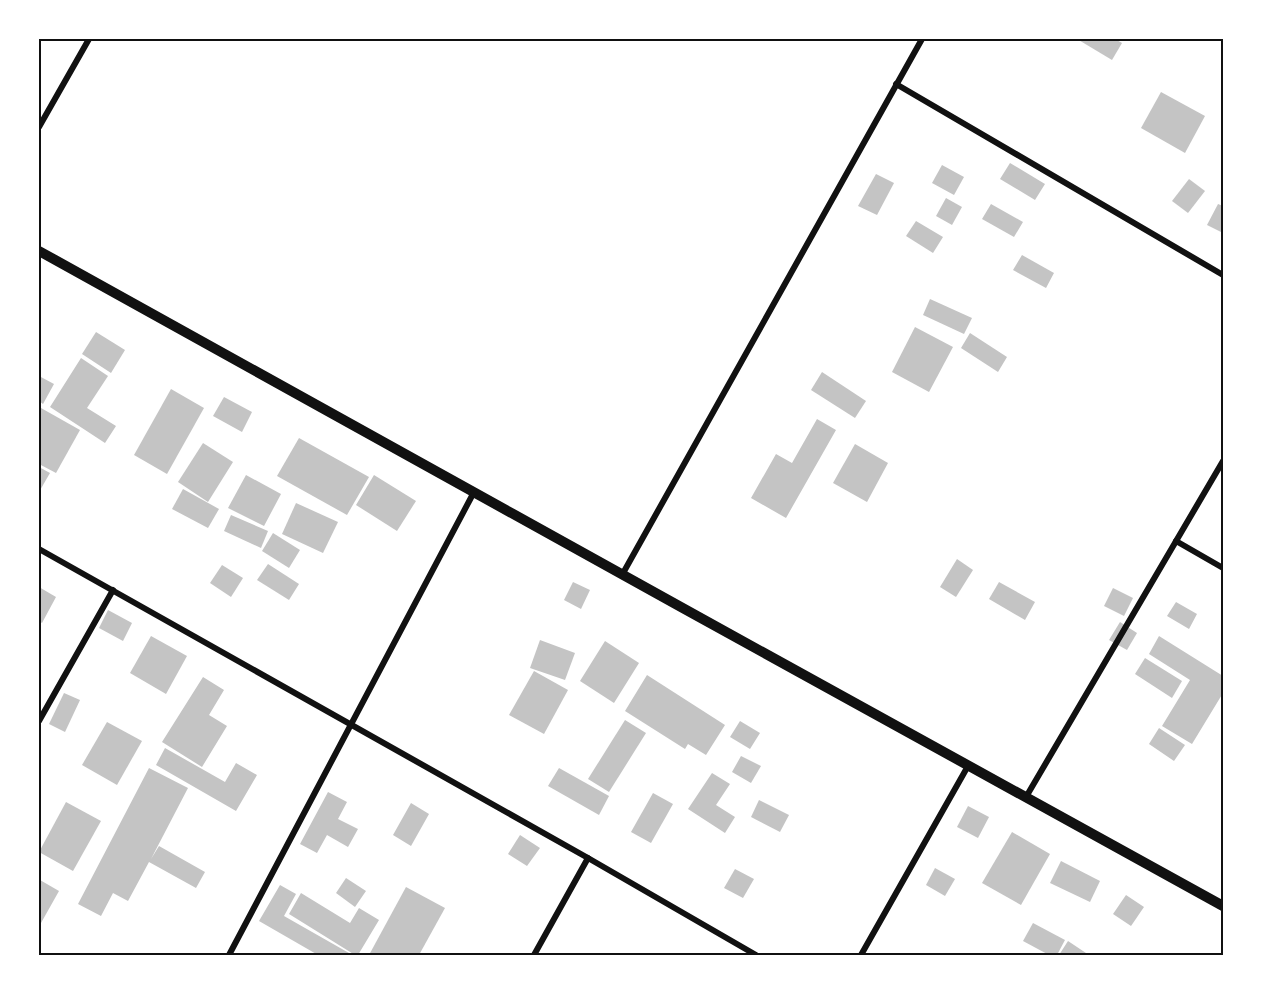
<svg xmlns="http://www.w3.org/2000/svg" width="1262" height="994" viewBox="0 0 1262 994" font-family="Manrope,sans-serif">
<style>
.building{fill:#c4c4c4}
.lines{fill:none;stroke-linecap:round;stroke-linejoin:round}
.minor{stroke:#111;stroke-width:6}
.tertiary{stroke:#111;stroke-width:10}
.neatline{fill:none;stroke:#111;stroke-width:2}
</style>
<rect width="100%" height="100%" fill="#fff"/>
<g class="building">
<path d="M1077,39H1115L1122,43L1112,60Z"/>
<path d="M1161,92L1205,116L1185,153L1141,128Z"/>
<path d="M1010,163L1045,184L1035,200L1000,179Z"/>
<path d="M942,165L964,177L954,195L932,183Z"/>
<path d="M876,174L894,183L877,215L858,206Z"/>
<path d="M1189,179L1205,191L1188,213L1172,201Z"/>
<path d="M946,198L962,207L952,225L936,216Z"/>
<path d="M991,204L1023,222L1014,237L982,219Z"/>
<path d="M1218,204L1223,206V233L1207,225Z"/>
<path d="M916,221L943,237L933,253L906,236Z"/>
<path d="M1022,255L1054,273L1046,288L1013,270Z"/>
<path d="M930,299L972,318L964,334L923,315Z"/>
<path d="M915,327L953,347L929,392L892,372Z"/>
<path d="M96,332L125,350L111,373L82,354Z"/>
<path d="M970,333L1007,357L998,372L961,348Z"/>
<path d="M81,358L108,376L87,408L116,426L105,443L50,407Z"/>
<path d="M822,372L866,401L855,418L811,390Z"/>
<path d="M39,376L54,384L43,404L39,401Z"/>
<path d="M171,389L204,408L167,474L134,455Z"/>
<path d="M224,397L252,412L242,432L213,416Z"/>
<path d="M41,408L80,430L56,473L39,464V412Z"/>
<path d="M817,419L836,430L786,518L751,498L776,454L792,463Z"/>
<path d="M299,438L369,477L347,515L277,476Z"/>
<path d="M203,443L233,462L208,502L178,482Z"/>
<path d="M855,444L888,463L867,502L833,483Z"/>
<path d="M39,467L50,473L39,492Z"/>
<path d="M246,475L281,494L264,526L228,508Z"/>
<path d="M374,475L416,501L397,531L356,505Z"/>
<path d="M183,489L219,509L208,528L172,509Z"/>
<path d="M296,503L338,522L323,553L282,534Z"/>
<path d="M231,515L268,531L261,548L224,531Z"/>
<path d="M273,533L300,550L289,568L262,551Z"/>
<path d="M957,559L973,570L956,597L940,587Z"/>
<path d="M268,564L299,584L289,600L257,580Z"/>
<path d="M222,565L243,578L231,597L210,583Z"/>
<path d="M573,582L590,590L581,609L564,600Z"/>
<path d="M999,582L1035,602L1025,620L989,599Z"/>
<path d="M39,587L56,597L42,623L39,621Z"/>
<path d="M1113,588L1133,598L1124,616L1104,606Z"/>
<path d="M1176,602L1197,614L1189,629L1167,616Z"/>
<path d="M108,610L132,623L123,641L99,628Z"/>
<path d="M1120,622L1137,633L1127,650L1109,640Z"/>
<path d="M151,636L187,656L166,694L130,673Z"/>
<path d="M1159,636L1223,676V693L1192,744L1162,726L1190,680L1149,654Z"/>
<path d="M540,640L575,653L565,680L530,668Z"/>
<path d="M605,641L639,663L614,703L580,681Z"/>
<path d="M1145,658L1182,681L1172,698L1135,674Z"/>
<path d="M534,671L568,690L544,734L509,715Z"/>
<path d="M647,675L725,725L706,755L688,744L685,749L625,711Z"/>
<path d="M203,677L224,690L209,715L227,726L202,767L162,742Z"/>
<path d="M64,693L80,700L65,732L49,724Z"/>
<path d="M625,720L646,733L609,792L588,779Z"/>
<path d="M740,721L760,733L750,749L730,737Z"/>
<path d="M107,722L142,741L117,785L82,765Z"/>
<path d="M1159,728L1185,745L1174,761L1149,744Z"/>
<path d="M165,748L225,782L236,763L257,775L236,811L156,765Z"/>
<path d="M741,756L761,766L751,783L732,772Z"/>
<path d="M149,768L188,788L151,859L159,846L205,872L196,888L149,862L128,901L113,893L101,916L78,904Z"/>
<path d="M559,768L609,796L599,815L548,786Z"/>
<path d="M712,773L730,784L716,805L735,817L725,833L688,809Z"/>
<path d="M328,792L347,802L338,819L358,829L348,847L327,835L317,853L300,844Z"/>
<path d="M653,793L673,804L651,843L631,832Z"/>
<path d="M759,800L789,815L780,832L751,817Z"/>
<path d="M66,802L101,821L73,871L39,852Z"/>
<path d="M411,803L429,814L411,846L393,835Z"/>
<path d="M968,806L989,817L978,838L957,827Z"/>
<path d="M1012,832L1050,854L1021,905L982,883Z"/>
<path d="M520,835L540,848L527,866L508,854Z"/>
<path d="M1061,861L1100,881L1090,902L1050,883Z"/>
<path d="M935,868L955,879L945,896L926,885Z"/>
<path d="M735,869L754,879L743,898L724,888Z"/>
<path d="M346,878L366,891L355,907L336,893Z"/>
<path d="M40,880L59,891L41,923L39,922V883Z"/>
<path d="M280,885L296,894L284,916L349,953L348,955H318L259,921Z"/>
<path d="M406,887L445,908L419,955H369Z"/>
<path d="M301,893L350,923L359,908L379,920L358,955H355L289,914Z"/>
<path d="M1126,895L1144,907L1131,926L1113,914Z"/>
<path d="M1033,923L1065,940L1057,955H1049L1023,941Z"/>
<path d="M1068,941L1089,955H1059Z"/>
</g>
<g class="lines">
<g class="minor">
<path d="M896,84L1223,275"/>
<path d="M39,127L89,39"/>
<path d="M1176,541L1223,568"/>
<path d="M39,549L588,858L756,955"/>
<path d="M622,575L922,39"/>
<path d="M39,721L113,590"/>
<path d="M1026,797L1223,461"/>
<path d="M229,955L474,492"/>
<path d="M534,955L588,858"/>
<path d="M861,955L968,766"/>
</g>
<path class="tertiary" d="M39,251C433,471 828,688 1223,906"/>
</g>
<rect width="1262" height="994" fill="none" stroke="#ffffff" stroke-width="81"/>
<rect x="40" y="40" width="1182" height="914" class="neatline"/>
</svg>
